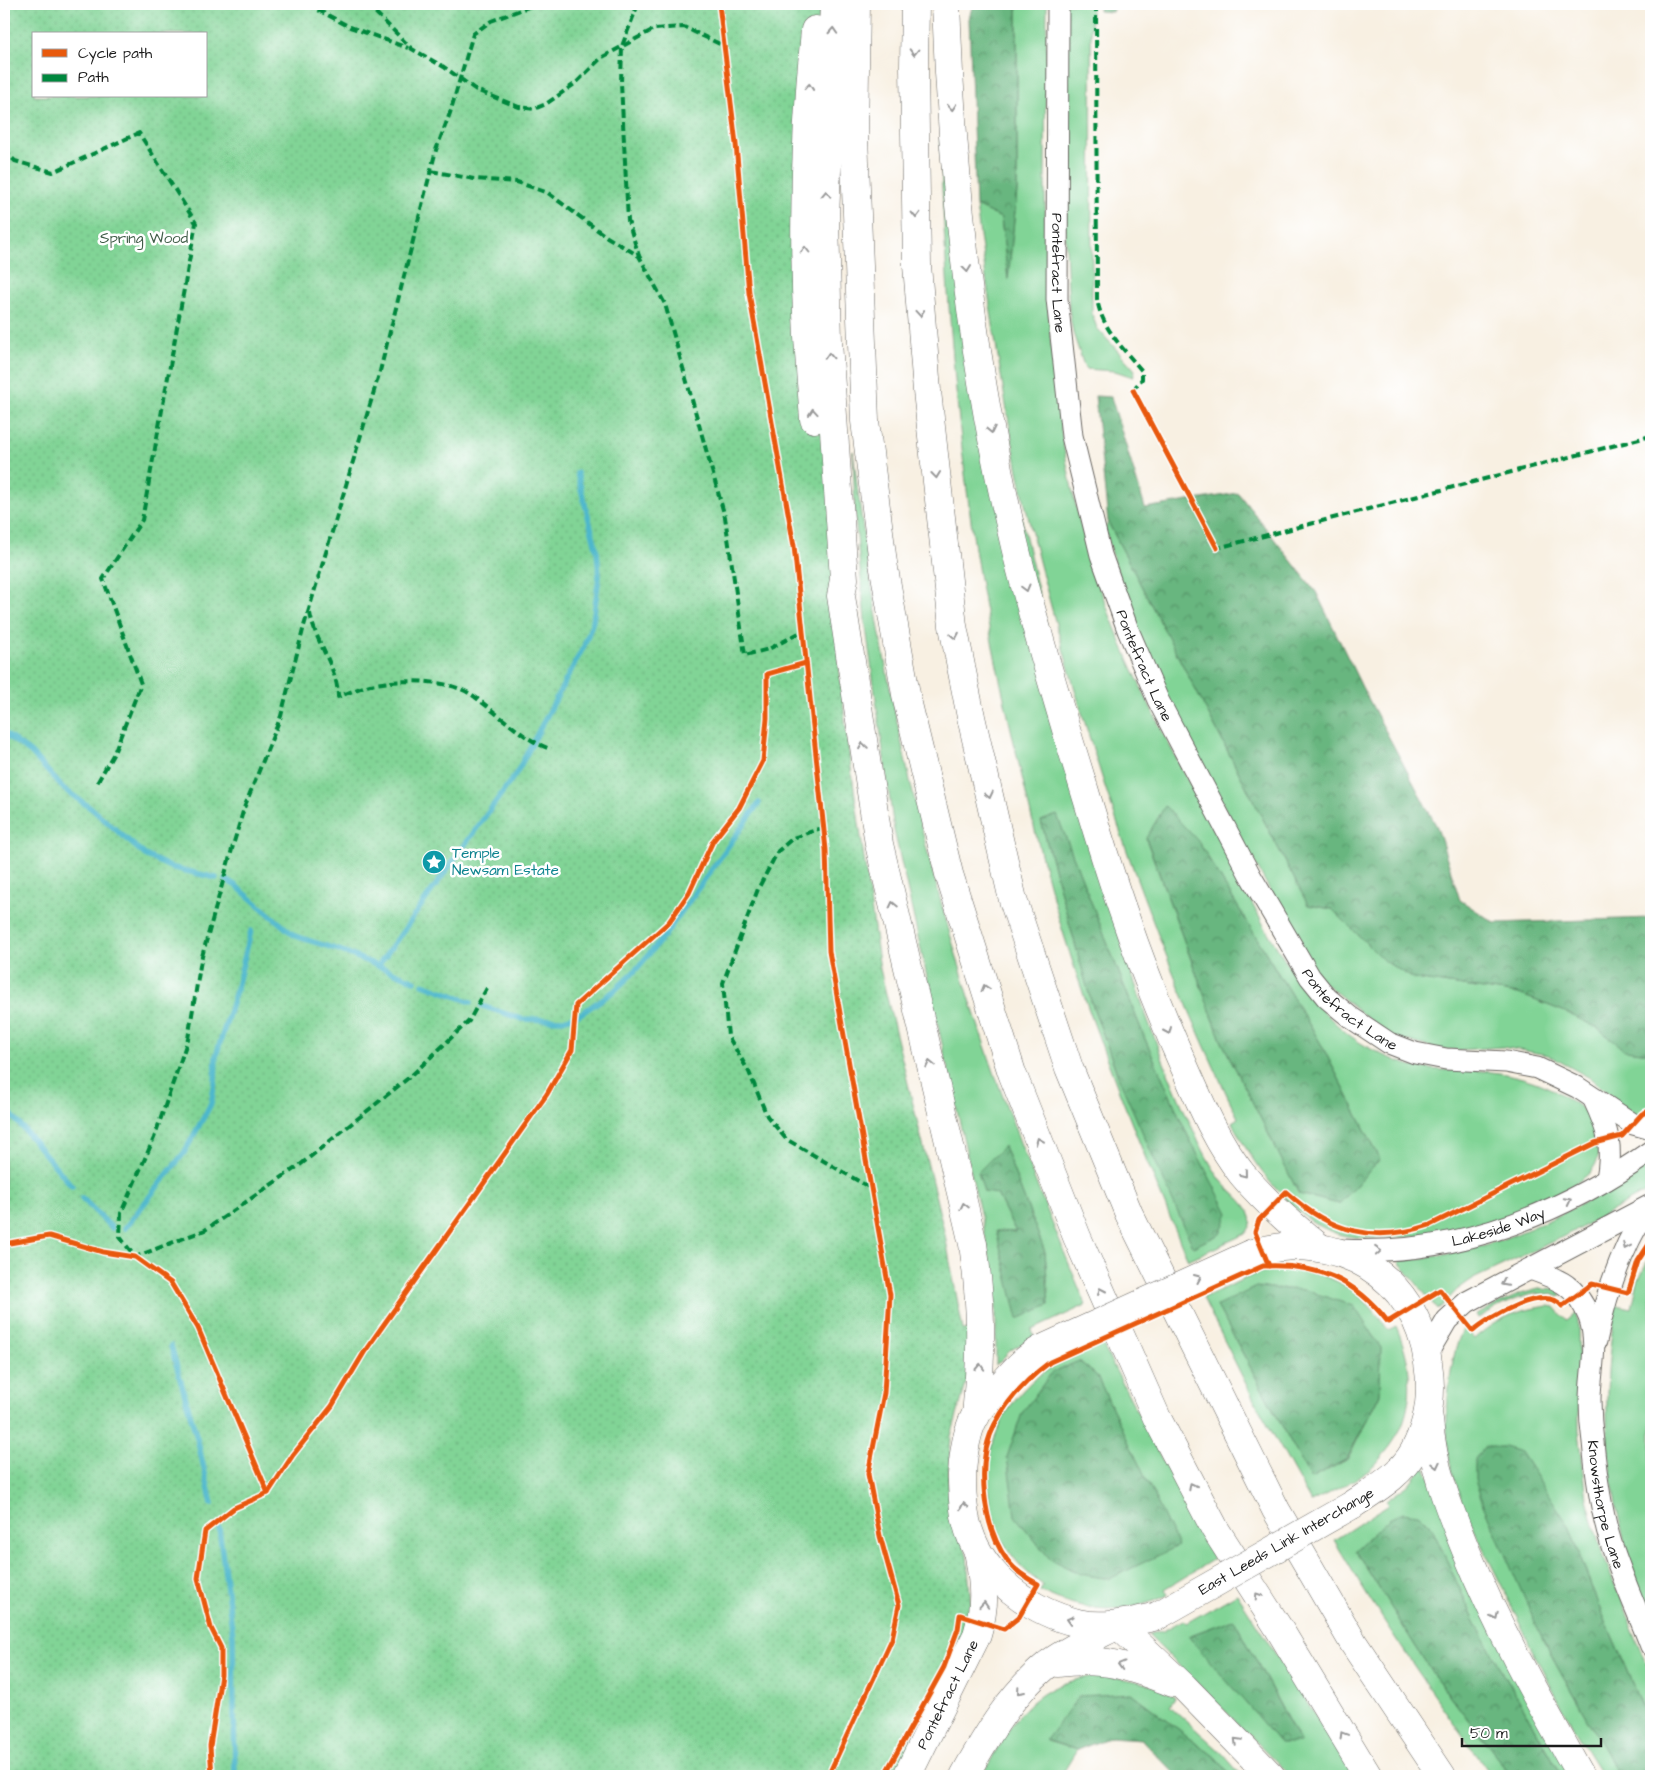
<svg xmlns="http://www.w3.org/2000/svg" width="1655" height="1780" viewBox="0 0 1655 1780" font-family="'Architects Daughter',sans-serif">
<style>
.grass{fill:#81d496;stroke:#4e7859;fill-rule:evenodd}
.forest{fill:url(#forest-crowns);stroke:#42694e}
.park{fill:url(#park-dots);stroke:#4e7859;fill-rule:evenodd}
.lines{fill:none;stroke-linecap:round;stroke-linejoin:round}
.stream{stroke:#4eb7cc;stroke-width:5.5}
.minor-casing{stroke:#696661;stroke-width:23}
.highway-casing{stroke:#696661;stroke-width:29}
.minor{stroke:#fff;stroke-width:21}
.highway{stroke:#fff;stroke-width:28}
.highway-bridge-casing{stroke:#696661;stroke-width:29;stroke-linecap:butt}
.highway-bridge{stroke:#fff;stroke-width:28}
.quiet{stroke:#00873e;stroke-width:4;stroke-dasharray:8 4;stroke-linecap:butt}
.cycleway-casing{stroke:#fff;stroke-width:8}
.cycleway{stroke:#e8590c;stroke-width:5}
.oneway{stroke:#999}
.labels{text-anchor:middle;stroke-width:5;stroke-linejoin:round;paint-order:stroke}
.park-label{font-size:15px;fill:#3f5c47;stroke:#fff}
.street-label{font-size:15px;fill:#1c1c1c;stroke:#fff}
.culture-label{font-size:15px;fill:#0d838f;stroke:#fff;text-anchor:start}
</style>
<defs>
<pattern id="forest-crowns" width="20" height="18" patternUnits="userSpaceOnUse" patternTransform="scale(1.25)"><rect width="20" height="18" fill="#68b67f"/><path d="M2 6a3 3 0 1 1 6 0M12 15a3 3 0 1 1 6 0" fill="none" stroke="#559367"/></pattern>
<pattern id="park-dots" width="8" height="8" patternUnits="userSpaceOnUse" patternTransform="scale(1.25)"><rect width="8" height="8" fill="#81d496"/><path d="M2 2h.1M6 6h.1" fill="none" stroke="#6fb581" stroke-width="1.8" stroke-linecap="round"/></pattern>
</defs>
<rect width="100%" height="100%" fill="#fff"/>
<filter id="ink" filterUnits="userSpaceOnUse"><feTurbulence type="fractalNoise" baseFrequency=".02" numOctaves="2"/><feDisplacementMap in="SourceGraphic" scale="10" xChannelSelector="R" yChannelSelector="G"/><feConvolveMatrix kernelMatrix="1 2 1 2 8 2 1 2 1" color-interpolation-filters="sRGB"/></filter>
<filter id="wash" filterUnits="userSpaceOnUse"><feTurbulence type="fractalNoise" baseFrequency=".0096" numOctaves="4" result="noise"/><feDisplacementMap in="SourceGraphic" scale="20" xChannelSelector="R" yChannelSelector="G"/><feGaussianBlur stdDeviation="1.12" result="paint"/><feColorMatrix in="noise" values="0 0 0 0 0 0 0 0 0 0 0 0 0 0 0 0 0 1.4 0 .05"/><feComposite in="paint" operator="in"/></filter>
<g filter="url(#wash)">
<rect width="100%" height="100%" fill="#f8f0e2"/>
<g class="grass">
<path d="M1017,4H1047C1045,189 1035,378 1090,558C1121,659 1173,752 1222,845C1254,908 1299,1003 1359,1042C1377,1053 1397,1063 1418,1067C1439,1072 1461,1069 1483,1071C1515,1074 1544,1082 1570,1100C1579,1106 1592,1115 1596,1126C1602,1140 1601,1158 1592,1170C1576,1192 1486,1225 1458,1231C1431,1237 1363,1242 1338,1234C1293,1220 1250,1162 1232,1122L1238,1118C1173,984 1121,845 1079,703C1056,626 1034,549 1018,471C1001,383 988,295 976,206L1001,218L1008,277L1017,191ZM1146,839L1198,841L1321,1044L1380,1159L1339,1204L1299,1194L1221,1040Z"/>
<path d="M1066,4H1091L1092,314L1097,328L1135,370L1133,377L1115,371L1085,369L1073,333L1069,310L1065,227Z"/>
<path d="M940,138L952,214L1110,905C1136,990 1163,1070 1203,1150C1208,1160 1214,1170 1220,1179C1229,1191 1247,1202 1251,1217C1253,1224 1249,1229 1245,1234L1188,1260C1142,1151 1097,1042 1062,929C1045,873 1031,816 1018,760C1002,690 986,620 975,549C955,413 945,275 940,138ZM1057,816L1145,1039L1188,1136L1227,1213L1119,1079L1091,1001L1041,821Z"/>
<path d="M853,451C876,652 920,851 984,1043C1014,1132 1050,1218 1086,1305L1032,1330L1034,1337L1011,1350L996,1365V1298L988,1248L894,830L865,620L855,517ZM1004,1147L1045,1252L1049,1305L996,1231L1016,1232L997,1194Z"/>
<path d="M1108,522L1308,905L1332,909L1383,960L1414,979L1519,994L1563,1011L1598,1028L1625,1050L1651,1053V1120L1634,1115L1590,1078L1548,1055L1502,1047L1459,1050L1437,1049L1390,1036L1318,978L1164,697L1123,592L1105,529Z"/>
<path d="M1651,1164V1189L1575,1231L1471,1280L1457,1290L1438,1310L1399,1262L1401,1260C1494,1255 1573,1211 1651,1164Z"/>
<path d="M1651,1253V1618C1607,1512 1597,1418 1616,1305L1632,1308L1638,1281Z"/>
<path d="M1285,1269C1333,1272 1362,1290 1388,1330L1396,1326C1415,1369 1417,1417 1384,1454C1379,1460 1374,1467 1368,1471C1351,1483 1330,1492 1311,1502L1254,1400L1203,1298L1257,1273ZM1217,1306L1380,1394L1348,1459L1311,1479Z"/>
<path d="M1539,1289L1557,1290L1562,1294L1560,1297C1534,1285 1500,1306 1478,1318L1476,1314L1520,1294Z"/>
<path d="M1548,1306L1555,1307L1567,1321L1577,1312L1578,1318L1579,1431L1587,1499L1601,1550L1651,1675V1726L1594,1594L1569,1526L1544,1642L1619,1776H1603C1563,1715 1531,1648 1500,1582C1483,1548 1462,1508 1452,1471C1442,1436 1447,1359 1464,1327L1474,1339C1497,1318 1518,1310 1548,1306Z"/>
<path d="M1102,1344L1214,1559L1165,1589L1168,1595C1124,1616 1083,1612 1040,1591L1043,1585C973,1537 970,1440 1031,1382C1051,1364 1077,1355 1102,1344ZM1079,1361L1097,1376L1177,1546Z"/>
<path d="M1422,1467H1425L1571,1776H1562L1476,1624L1430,1525L1425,1519L1355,1550L1433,1674L1512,1776H1492C1436,1699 1382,1622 1334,1540L1388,1505L1386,1501L1408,1485Z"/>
<path d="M1237,1594L1324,1729L1357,1776H1291L1150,1637L1149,1634L1163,1631L1183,1620L1186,1623ZM1234,1619L1300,1742V1743L1188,1636Z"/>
<path d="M1089,1677C1116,1676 1154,1681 1175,1698L1170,1706L1222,1753L1242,1776H1232L1215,1757L1131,1693L1047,1741L1077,1750L1061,1776H982C1010,1726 1027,1687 1089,1677Z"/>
</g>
<g class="forest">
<path d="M973,4H1017V191L1008,280L1001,218L976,206L969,18Z"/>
<path d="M1099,4H1115L1112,12L1099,11Z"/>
<path d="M1095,396L1111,397L1145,508L1238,493L1316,592L1362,687L1437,827L1460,900L1495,923L1651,918V1053L1625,1050L1598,1028L1563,1011L1519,994L1414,979L1383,960L1332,909L1308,905L1108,522Z"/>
<path d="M1165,806L1198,841L1321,1044L1380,1159L1339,1204L1299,1194L1221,1040L1146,838Z"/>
<path d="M1057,815L1145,1039L1188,1136L1228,1213L1220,1234L1193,1247L1119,1079L1091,1001L1041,821Z"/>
<path d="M1004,1146L1045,1252L1049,1305L1018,1319L996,1231L1016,1232L997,1194L984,1192L978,1172Z"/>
<path d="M1256,1287L1305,1290L1354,1306L1381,1348L1380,1394L1347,1459L1311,1479L1217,1306Z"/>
<path d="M1079,1361L1097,1376L1178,1546L1109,1579L1080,1574L1050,1559L1015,1516L1007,1457L1022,1413L1052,1372Z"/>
<path d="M1484,1447H1504L1521,1452L1569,1526L1594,1594L1651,1726V1776H1619L1544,1642L1483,1505L1475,1479V1459Z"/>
<path d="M1403,1512L1418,1514L1430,1524L1476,1624L1562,1776H1512L1433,1674L1355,1550L1389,1519Z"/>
<path d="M1234,1619L1300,1743H1280L1188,1636Z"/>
<path d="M1131,1693L1215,1757L1232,1776H1177L1141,1739L1111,1737L1077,1750L1046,1740L1079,1696Z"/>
</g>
<path class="park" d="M4,4H820L811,155L840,677L849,754L880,969L945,1235L963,1330L971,1329L967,1381L951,1436L948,1482L949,1497L967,1555L972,1618L896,1776H4ZM34,34H206V96H34Z"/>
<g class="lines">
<g class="stream">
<path d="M4,733L31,753L64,789L92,809L145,855L170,867L216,878"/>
<path d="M226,880L235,885L295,936L339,950L415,981"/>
<path d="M378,966L517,772L584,646L593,621L599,576L597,551L577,473"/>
<path d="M423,984L471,1002"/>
<path d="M482,1006L522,1019L563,1020L579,1015L614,991L634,972L665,935L759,803"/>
<path d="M4,1106L72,1186"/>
<path d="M82,1198L112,1228"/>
<path d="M125,1228L184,1153L211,1104L215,1082L216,1056L237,987L251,931"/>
<path d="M171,1346L198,1442L212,1504"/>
<path d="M219,1528L233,1636L235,1776"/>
</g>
</g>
</g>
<g filter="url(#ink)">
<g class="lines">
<g class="minor-casing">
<g id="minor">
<path id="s1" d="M1058,4L1057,299L1072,436L1101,555L1128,630L1158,700L1250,875L1310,977L1327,998L1350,1017L1389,1043L1415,1053L1446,1059L1506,1062L1537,1068L1577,1087L1633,1124L1651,1129"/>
<path d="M1594,1100C1608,1130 1613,1145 1607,1179"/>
<path id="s2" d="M1342,1250C1455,1256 1560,1215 1651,1151"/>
<path id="s3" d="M1530,1269C1559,1279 1577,1286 1589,1317C1599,1344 1590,1372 1590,1400C1590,1414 1591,1428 1593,1442C1596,1475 1601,1511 1611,1543C1622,1578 1638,1612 1651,1646"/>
<path d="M1596,1341C1606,1294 1621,1249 1647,1209"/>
<path d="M1427,1354L1447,1320L1467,1302L1651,1205"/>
</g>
</g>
<g class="highway-casing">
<g id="highway">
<path d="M834,4L825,218L828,342L844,579L841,596L879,844L973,1244C982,1307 982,1353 976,1416"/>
<path d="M856,4L854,136L865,421L883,563L907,700L949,874L1012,1073L1077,1237L1157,1418L1215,1529L1278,1627L1368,1776"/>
<path d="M915,4L914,66L917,265L927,391L953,626L971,717L1013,900L1069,1068L1129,1214L1276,1510L1354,1644L1442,1776"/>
<path d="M946,4C952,182 972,364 1013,538C1029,607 1050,675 1070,743C1088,800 1104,858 1124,914C1143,969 1164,1022 1188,1075C1203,1109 1219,1145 1242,1174C1264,1201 1292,1225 1319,1247"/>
<path d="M814,419C802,289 802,160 815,30"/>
<path d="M1253,1253C1336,1228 1417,1275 1428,1363C1433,1394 1429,1423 1414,1451C1401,1475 1374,1490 1352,1505"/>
<path d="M1042,1349C1024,1358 1010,1375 997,1390C990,1398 981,1407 975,1416C966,1433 963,1456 962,1475C962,1494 963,1514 969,1531C984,1578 1032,1612 1078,1623C1105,1629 1131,1622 1157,1616"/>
<path d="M1429,1419C1432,1467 1449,1509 1467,1553C1499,1631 1540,1703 1581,1776"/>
<path d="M1118,1625L1184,1687L1271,1776"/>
<path d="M1057,1663C1105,1657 1129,1666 1173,1683"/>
<path id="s4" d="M907,1776L977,1635C986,1605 984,1586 979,1556"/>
<path d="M964,1776C987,1735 1010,1695 1047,1665C1068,1649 1095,1637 1118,1625"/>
</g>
</g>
<use href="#minor" class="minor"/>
<use href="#highway" class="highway"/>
<g class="highway-bridge-casing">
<g id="highway-bridge">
<path d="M1042,1349L1253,1253"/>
<path d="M1157,1616L1352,1505"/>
</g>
</g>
<use href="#highway-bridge" class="highway-bridge"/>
<g class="quiet">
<path d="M307,4L350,27L408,48"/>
<path d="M367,4L412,49L444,67L476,90L519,107L534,109L546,104L576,83L601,58L654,29L684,27L724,46"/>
<path d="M638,4L622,46L621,83L628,221L639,256"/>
<path d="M1096,4L1097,299C1102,329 1123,348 1142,371V379L1133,390L1135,393"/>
<path d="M4,150L15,161L53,172L139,133L196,223L142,520L103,579L141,684L114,753L96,785"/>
<path d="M431,171L474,179L517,182L548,193L607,237L639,256L665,304L725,517L745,655L769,649L803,631"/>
<path d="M1215,546L1217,548L1651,436"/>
<path d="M310,613C315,643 338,667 338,697C348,693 359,688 370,685C400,679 450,678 475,697C496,712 526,742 551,749"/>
<path d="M824,827L793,838L778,851L758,889L723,983L728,1036L749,1072L767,1116L786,1139L872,1189"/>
<path d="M487,988L469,1021L412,1075L300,1165L205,1230L135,1257L120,1237L121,1213L154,1138L188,1039L201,960L234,842L244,808L281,716L304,626L380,371L436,150L450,113L473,34L491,21L536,4"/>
</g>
<g class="cycleway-casing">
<g id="cycleway">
<path d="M719,4L736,144L749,293L794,546L826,850L829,951L890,1295L884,1393L868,1474L880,1536L899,1605L892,1639L828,1776"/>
<path d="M1133,390L1217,548"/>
<path d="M4,1244L49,1236L103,1252L135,1257L171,1283L198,1328L268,1493"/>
<path d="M1269,1266L1255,1232L1259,1220L1286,1192C1330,1232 1373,1244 1430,1225L1595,1143L1622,1136L1642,1114L1651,1110"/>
<path d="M212,1776L210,1746L221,1675V1648L211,1628L198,1578L205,1531L234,1508L268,1493L293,1455L332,1406L365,1351L547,1094L572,1050L576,1005L669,922L689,893L713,841L739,808L763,761L767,718V674L806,663"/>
<path d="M884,1776L944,1667L958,1629L960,1615L1004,1629L1019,1617L1038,1584C1026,1578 1015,1571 1007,1560C983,1527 975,1462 995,1424C1008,1399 1027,1379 1050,1362L1263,1266C1316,1263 1356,1280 1388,1322L1440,1290L1473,1331C1489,1317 1545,1284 1562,1306L1592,1284L1628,1293L1638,1261L1651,1241"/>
</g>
</g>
<use href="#cycleway" class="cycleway"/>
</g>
<defs><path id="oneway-chevron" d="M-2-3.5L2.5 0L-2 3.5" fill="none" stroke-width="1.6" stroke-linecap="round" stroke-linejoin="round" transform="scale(1.25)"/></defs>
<g class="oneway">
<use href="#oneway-chevron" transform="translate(833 31) rotate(-87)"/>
<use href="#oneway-chevron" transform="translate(914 52) rotate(91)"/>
<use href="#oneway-chevron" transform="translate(809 87) rotate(-85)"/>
<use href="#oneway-chevron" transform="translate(952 107) rotate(86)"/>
<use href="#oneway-chevron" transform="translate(826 194) rotate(-88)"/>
<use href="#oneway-chevron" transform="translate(916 215) rotate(89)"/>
<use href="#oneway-chevron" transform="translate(805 250) rotate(-90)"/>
<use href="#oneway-chevron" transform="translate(967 269) rotate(83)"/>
<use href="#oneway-chevron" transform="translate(920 313) rotate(85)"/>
<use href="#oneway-chevron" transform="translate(829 356) rotate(-93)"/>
<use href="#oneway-chevron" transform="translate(813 412) rotate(-95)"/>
<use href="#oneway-chevron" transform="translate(991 430) rotate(78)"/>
<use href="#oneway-chevron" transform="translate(936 475) rotate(84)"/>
<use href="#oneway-chevron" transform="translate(1026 588) rotate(75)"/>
<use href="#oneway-chevron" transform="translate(955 636) rotate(79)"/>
<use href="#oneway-chevron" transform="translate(863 746) rotate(-99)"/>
<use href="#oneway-chevron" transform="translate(989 795) rotate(77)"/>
<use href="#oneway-chevron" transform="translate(893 905) rotate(-103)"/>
<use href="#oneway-chevron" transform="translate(985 988) rotate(-107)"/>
<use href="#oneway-chevron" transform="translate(1168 1031) rotate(66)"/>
<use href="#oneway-chevron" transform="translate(930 1064) rotate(-103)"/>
<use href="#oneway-chevron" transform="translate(1039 1141) rotate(-112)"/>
<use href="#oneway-chevron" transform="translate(1244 1174) rotate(51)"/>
<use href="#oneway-chevron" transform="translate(1568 1201) rotate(-27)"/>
<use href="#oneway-chevron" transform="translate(964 1206) rotate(-103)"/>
<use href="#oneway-chevron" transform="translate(1626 1246) rotate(115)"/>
<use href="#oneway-chevron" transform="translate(1378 1251) rotate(-5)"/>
<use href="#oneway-chevron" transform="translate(1198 1278) rotate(-24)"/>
<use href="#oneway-chevron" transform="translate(1504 1283) rotate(153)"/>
<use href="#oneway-chevron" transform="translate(1101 1291) rotate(-114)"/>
<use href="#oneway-chevron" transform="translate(980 1367) rotate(-87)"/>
<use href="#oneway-chevron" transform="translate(1436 1465) rotate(77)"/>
<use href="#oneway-chevron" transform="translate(1192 1486) rotate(-118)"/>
<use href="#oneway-chevron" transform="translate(964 1506) rotate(-101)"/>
<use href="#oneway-chevron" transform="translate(1258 1596) rotate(-123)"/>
<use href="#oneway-chevron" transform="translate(984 1605) rotate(-86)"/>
<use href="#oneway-chevron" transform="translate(1495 1616) rotate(64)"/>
<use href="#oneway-chevron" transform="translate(1070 1620) rotate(-163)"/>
<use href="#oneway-chevron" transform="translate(1121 1665) rotate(-165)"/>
<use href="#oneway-chevron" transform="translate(1020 1691) rotate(131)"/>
<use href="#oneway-chevron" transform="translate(1343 1735) rotate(-121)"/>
<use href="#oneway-chevron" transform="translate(1237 1741) rotate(-135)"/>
</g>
</g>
<defs>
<g id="sight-disc" transform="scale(1.25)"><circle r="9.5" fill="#0f9aa8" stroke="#fff"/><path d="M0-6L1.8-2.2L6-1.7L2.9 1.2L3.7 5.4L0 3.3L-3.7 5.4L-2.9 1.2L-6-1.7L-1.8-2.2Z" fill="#fff"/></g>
</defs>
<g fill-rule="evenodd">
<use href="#sight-disc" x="434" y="862"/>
</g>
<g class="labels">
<g class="park-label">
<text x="144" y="243">Spring Wood</text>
</g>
<g class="street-label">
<text dy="5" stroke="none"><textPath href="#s1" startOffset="269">Pontefract Lane</textPath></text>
<text dy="5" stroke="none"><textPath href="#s1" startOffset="674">Pontefract Lane</textPath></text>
<text dy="5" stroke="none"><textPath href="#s1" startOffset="1079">Pontefract Lane</textPath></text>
<text dy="5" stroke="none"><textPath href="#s2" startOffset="159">Lakeside Way</textPath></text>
<text dy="5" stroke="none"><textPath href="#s3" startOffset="269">Knowsthorpe Lane</textPath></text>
<text transform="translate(1286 1541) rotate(-30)" y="5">East Leeds Link Interchange</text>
<text dy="5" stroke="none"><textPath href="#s4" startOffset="91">Pontefract Lane</textPath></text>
</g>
<g class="culture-label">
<text x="452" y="858">Temple<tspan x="452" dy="17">Newsam Estate</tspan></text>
</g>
</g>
<rect width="1655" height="1780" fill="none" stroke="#fff" stroke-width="20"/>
<rect x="32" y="32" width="175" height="65" fill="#ffffff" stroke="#a4a4a4"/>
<rect x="42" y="49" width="25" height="8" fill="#e8590c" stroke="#a4a4a4"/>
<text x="78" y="58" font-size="15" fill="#1c1c1c">Cycle path</text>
<rect x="42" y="74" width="25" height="8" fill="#00873e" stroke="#a4a4a4"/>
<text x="78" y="82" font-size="15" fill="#1c1c1c">Path</text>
<path d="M1462 1738v8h139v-8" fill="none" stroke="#1c1c1c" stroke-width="2.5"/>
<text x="1470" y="1738" font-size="15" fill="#1c1c1c" stroke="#ffffff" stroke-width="4" paint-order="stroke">50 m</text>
</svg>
